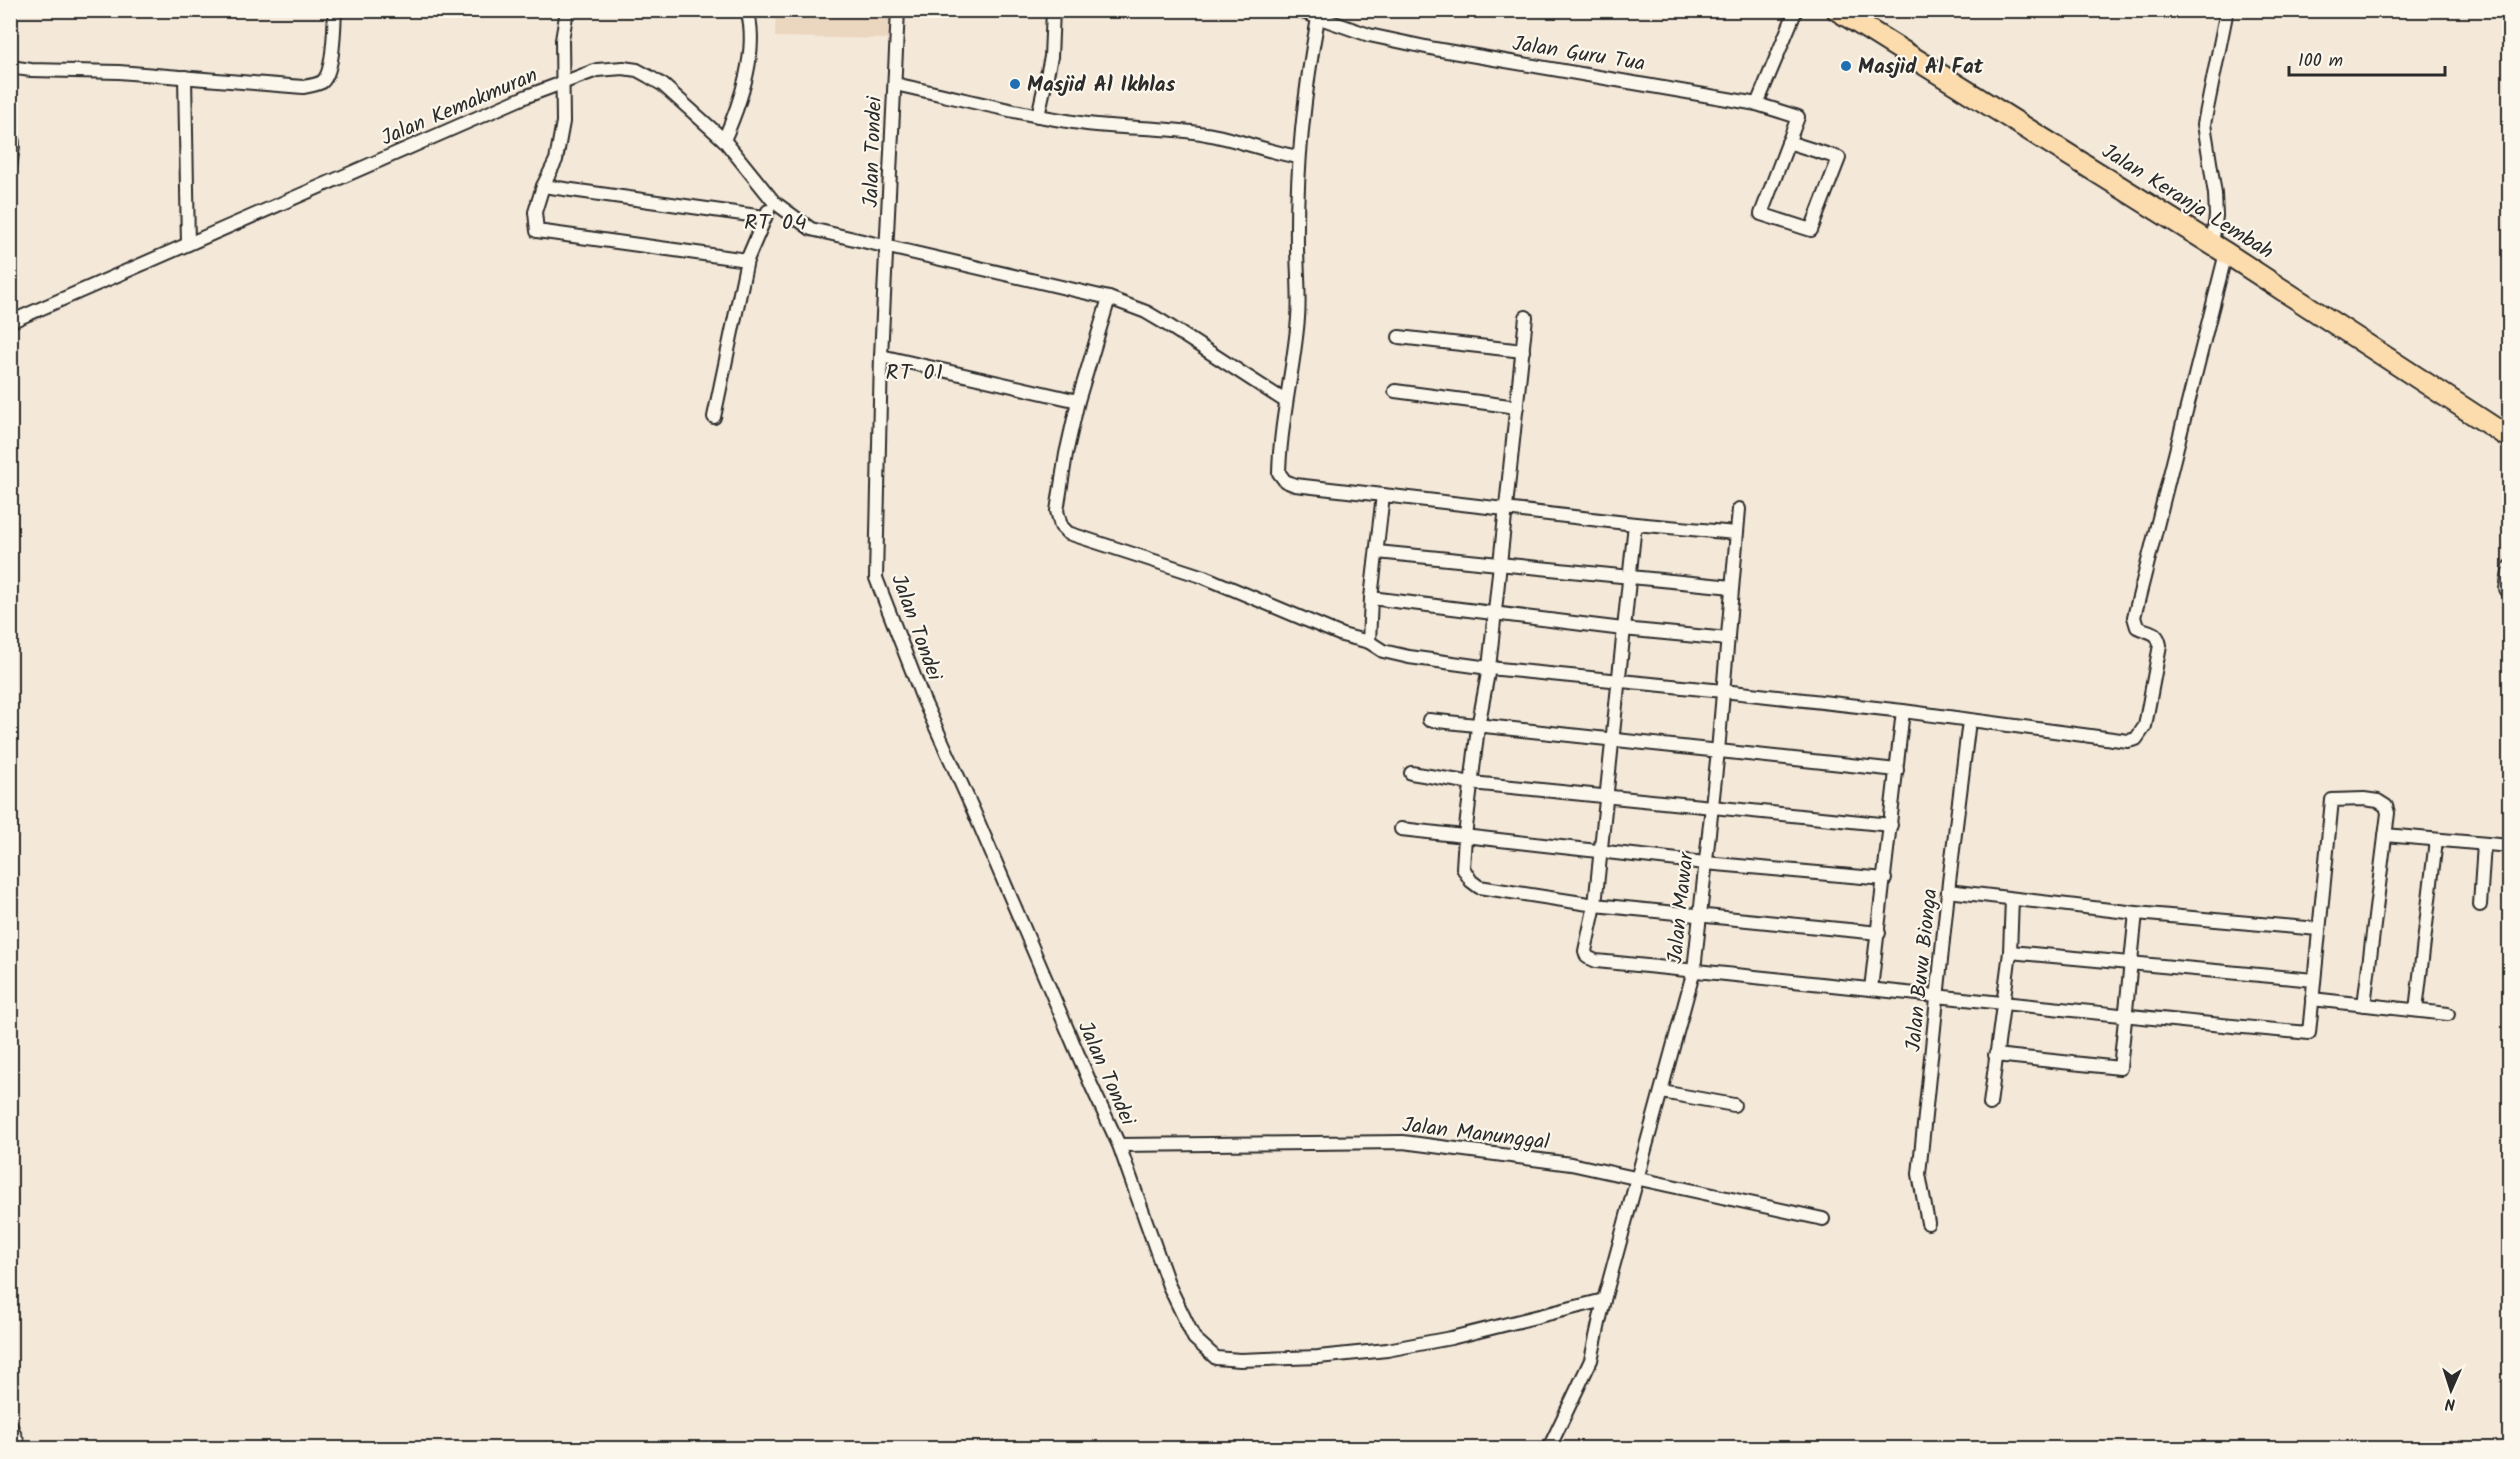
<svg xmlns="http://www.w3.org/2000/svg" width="2520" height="1459" viewBox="0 0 2520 1459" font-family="Kalam,sans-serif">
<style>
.built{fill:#ebd6c0}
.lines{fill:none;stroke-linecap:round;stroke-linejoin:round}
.minor-casing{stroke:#2b2b2b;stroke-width:16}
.primary-casing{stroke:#2b2b2b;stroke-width:24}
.minor{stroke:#fbf7ec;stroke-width:12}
.primary{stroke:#fcdcac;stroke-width:20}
.poi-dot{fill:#1f6fb2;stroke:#fbf7ec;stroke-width:2}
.labels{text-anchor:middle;stroke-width:4.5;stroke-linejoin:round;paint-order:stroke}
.street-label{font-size:21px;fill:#2b2b2b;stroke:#fbf7ec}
.poi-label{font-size:21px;font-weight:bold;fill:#2b2b2b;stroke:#fbf7ec;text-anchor:start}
.neighbourhood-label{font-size:22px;letter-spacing:1.5px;fill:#2b2b2b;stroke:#fbf7ec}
</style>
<rect width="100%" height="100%" fill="#f4e8d8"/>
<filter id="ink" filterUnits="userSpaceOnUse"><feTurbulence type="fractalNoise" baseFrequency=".0167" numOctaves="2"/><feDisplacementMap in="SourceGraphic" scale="12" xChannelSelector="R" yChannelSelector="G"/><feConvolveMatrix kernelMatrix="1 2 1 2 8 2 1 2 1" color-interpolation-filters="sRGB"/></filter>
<g filter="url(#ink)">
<path class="built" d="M776,11H894L893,39L775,37Z"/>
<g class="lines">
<g class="minor-casing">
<g id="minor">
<path d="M567,10L562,40L563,122L556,160L543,186L764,217"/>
<path d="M898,10L881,356L876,578L923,699L974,812L1092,1087L1119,1145L1169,1286L1194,1338L1216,1358L1240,1360L1318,1357L1387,1350L1451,1338L1604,1300"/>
<path d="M1297,10L1369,35L1435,49L1757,104L1796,10"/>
<path d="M1318,18C1304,93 1296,169 1297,245C1297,270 1300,294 1298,318C1294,370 1280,421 1279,473L1285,481L1295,485L1383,495"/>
<path d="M10,67L31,70L119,72L303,87C309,86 316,85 322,82C334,73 334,26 335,10"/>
<path d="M185,77L188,244"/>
<path d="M895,84C959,98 1022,115 1087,124C1127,129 1167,127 1206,134C1238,139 1267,152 1299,157"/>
<path d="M1757,104L1798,117L1761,214L1811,230L1839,158L1788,142"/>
<path d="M10,107L13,146L10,168"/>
<path d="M1038,116L1051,57L1053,10"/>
<path d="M724,140C740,104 759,49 747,10"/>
<path d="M543,186L535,212L537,231L747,260"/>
<path d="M2212,245L2216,216L2215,194L2204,124L2227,10"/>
<path d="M1109,298L1146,312L1163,322L1285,401"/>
<path d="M1526,317L1489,668L1478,727L1465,836L1463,868L1471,881L1479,887L1595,905L1585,951L1587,957L1596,961C1834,984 2071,1012 2309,1033L2332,800L2364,799L2378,801L2386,806L2388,813L2364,1005"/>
<path d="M10,322L527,96L597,70L623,68L637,70L648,76L663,85L724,140L774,202L811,229L1109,298L1078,401L1066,454L1057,511L1061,526L1068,533L1204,577L1342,635L1369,642L1383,651L1409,657L1489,668L1723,691L1903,711L2128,741L2136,739L2145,726L2160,645C2157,630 2149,633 2137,627L2134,617L2226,253"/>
<path d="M1399,337L1523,351"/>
<path d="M881,356L1078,401"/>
<path d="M1395,391L1517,407"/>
<path d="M714,417L747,260L768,211"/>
<path d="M1635,524L1736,533"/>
<path d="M1377,552L1732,587"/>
<path d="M2510,566L2506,589L2510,594"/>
<path d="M1371,598L1623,629L1728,639"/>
<path d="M1369,642L1371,598L1383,495L1635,524L1595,905L1879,933"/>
<path d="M1429,720L1897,770"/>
<path d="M1411,773L1472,783L1891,825"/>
<path d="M1401,829L1705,863L1885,879"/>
<path d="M2385,835L2510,846"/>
<path d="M1948,891L2136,913L2318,929"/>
<path d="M2480,905L2484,844"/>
<path d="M2010,952L2314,980"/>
<path d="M1871,989L1903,711"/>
<path d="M2312,999L2448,1014"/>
<path d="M2416,1010L2436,840"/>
<path d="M1995,1055L2120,1068L2136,913"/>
<path d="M1662,1092L1734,1105"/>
<path d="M1990,1104L2010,952L2012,899"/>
<path d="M1119,1145L1403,1142L1571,1164L1823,1219"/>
<path d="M1928,1223L1919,1174L1949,882L1969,721"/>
<path d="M10,1424L20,1448"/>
<path d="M1549,1448L1591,1360L1604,1300L1694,970L1718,751L1739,509"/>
</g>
</g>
<g class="primary-casing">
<path id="primary" d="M1837,10L2226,253L2510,438"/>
</g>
<use href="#minor" class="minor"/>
<use href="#primary" class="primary"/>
</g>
</g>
<g class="poi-dot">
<circle cx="1846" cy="66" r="6"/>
<circle cx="1015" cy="84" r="6"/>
</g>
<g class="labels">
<g class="street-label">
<text transform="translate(1579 53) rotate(9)" y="7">Jalan Guru Tua</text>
<text transform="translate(459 106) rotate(-23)" y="7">Jalan Kemakmuran</text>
<text transform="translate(872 152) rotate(-88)" y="7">Jalan Tondei</text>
<text transform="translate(2188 201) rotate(32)" y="7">Jalan Keranja Lembah</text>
<text transform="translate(917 627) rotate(70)" y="7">Jalan Tondei</text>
<text transform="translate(1680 908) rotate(-84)" y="7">Jalan Mawar</text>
<text transform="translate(1921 970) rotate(-84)" y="7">Jalan Buvu Bionga</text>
<text transform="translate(1107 1073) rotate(66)" y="7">Jalan Tondei</text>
<text transform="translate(1476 1133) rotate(7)" y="7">Jalan Manunggal</text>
</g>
<g class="poi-label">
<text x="1858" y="73">Masjid Al Fat</text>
<text x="1027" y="91">Masjid Al Ikhlas</text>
</g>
<g class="neighbourhood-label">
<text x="776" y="229">RT 04</text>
<text x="915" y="379">RT 01</text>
</g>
</g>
<rect width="2520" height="1459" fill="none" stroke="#fbf7ec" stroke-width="36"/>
<rect x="18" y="18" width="2484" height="1423" fill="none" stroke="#2b2b2b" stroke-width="2" filter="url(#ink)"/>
<g transform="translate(2451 1390) rotate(183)" stroke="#fbf7ec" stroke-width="4.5" paint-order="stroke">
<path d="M0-4.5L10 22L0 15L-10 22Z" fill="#2b2b2b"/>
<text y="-9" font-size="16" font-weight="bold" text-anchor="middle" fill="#2b2b2b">N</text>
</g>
<path d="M2289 66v9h156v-9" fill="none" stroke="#2b2b2b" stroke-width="3"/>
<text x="2298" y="66" font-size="18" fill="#2b2b2b" stroke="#fbf7ec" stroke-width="4.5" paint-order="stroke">100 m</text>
</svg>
